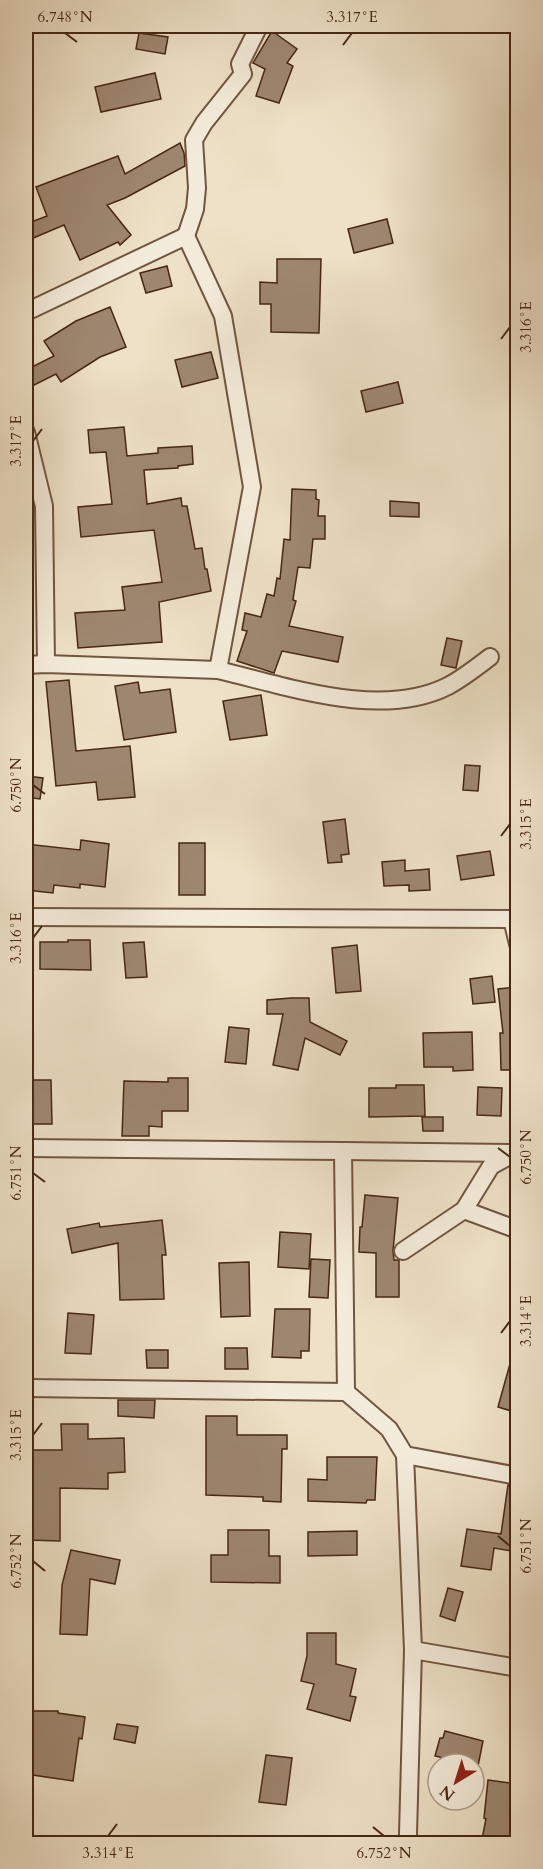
<svg xmlns="http://www.w3.org/2000/svg" width="543" height="1869" viewBox="0 0 543 1869" font-family="Cardo,serif">
<style>
.building{fill:#9e8771;stroke:#472613;stroke-width:1.5}
.lines{fill:none;stroke-linecap:round;stroke-linejoin:round}
.minor-casing{stroke:#715540;stroke-width:20}
.minor{stroke:#f4ecdb;stroke-width:16}
.ticks{fill:none;stroke:#472613;stroke-width:2}
.neatline{fill:none;stroke:#472613;stroke-width:2}
.ticks-label{font-size:15px;text-anchor:middle;fill:#472613}
</style>
<rect width="100%" height="100%" fill="#eee1c7"/>
<filter id="stains"><feTurbulence type="fractalNoise" baseFrequency=".00333" numOctaves="4"/><feColorMatrix values="0 0 0 0 .2 0 0 0 0 .09 0 0 0 0 .02 0 0 0 .5 -.17"/></filter>
<radialGradient id="worn" r=".72"><stop offset=".6" stop-color="#630" stop-opacity="0"/><stop offset="1" stop-color="#630" stop-opacity=".3"/></radialGradient>
<g class="building">
<path d="M272,31L297,49L287,63L293,66L279,103L256,96L265,69L253,63Z"/>
<path d="M139,33L168,37L165,54L136,49Z"/>
<path d="M155,73L161,99L101,112L95,87Z"/>
<path d="M180,143L184,153L185,166L125,198L107,205L131,235L120,245L118,242L80,260L64,225L26,241V224L47,216L36,187L118,156L125,174Z"/>
<path d="M387,219L393,243L354,253L348,229Z"/>
<path d="M277,259H321L319,333L271,332V304H260V282L277,283Z"/>
<path d="M167,266L172,286L146,293L140,273Z"/>
<path d="M110,307L126,347L100,357L61,382L56,374L26,389V370L54,356L44,341L76,321Z"/>
<path d="M211,352L218,378L182,387L175,360Z"/>
<path d="M398,382L403,403L366,412L361,391Z"/>
<path d="M124,427L127,456L158,453V448L192,446L193,464L178,466V468L144,470L147,504L181,498L182,506H187L195,549L202,548L205,569H207L211,591L159,602L162,642L78,648L75,613L125,610L122,587L162,582L154,530L81,537L78,507L112,504L106,452L90,453L88,430Z"/>
<path d="M292,489L316,490V499L319,500L318,516H325V539H313L310,568L298,567L293,600L296,601L289,626L343,637L338,662L282,651L274,673L237,661L247,631L242,630L245,613L261,617L267,594L274,596L277,578L280,579L284,539L290,540Z"/>
<path d="M390,501L419,503V517L390,516Z"/>
<path d="M447,638L462,641L456,668L441,665Z"/>
<path d="M69,680L76,751L130,746L135,797L98,800L96,782L56,786L46,682Z"/>
<path d="M138,682L140,693L170,689L176,732L124,740L115,686Z"/>
<path d="M261,695L267,735L230,740L223,701Z"/>
<path d="M465,765L480,766L478,791L463,790Z"/>
<path d="M26,776L43,778L40,799L26,797Z"/>
<path d="M345,819L349,854L341,855L342,862L328,863L323,822Z"/>
<path d="M81,840L109,844L105,887L80,884V888L54,885L53,893L26,890V844L80,850Z"/>
<rect x="179" y="843" width="26" height="52"/>
<path d="M490,851L494,875L461,880L457,856Z"/>
<path d="M405,860V871L429,869L430,890L409,891V885L384,886L382,862Z"/>
<path d="M68,940H90L91,970L40,969V942H68Z"/>
<path d="M144,942L147,977L126,978L123,943Z"/>
<path d="M357,945L361,991L336,993L332,948Z"/>
<path d="M492,976L495,1002L473,1004L470,979Z"/>
<path d="M518,987V1070H501L500,1033H503L498,989Z"/>
<path d="M291,998H309L310,1022L347,1041L340,1055L305,1038L298,1070L273,1065L283,1014H267V1000Z"/>
<path d="M229,1027L249,1029L246,1064L225,1062Z"/>
<path d="M472,1032L473,1070L453,1071V1067H424L423,1033Z"/>
<path d="M168,1078H188V1111H162V1127L149,1126V1136H122L124,1081L168,1082Z"/>
<path d="M28,1080H51L52,1124H28Z"/>
<path d="M396,1085H424L425,1116L369,1117V1088H396Z"/>
<path d="M478,1087L502,1088L501,1116L477,1115Z"/>
<path d="M422,1117H443V1131H423Z"/>
<path d="M365,1195L398,1198L393,1251L394,1260H399V1297H376V1253L359,1252L360,1227H362Z"/>
<path d="M162,1220L166,1255H162L164,1299L120,1300L118,1243L72,1253L67,1229L99,1223L100,1227Z"/>
<path d="M280,1232L311,1234L309,1269L278,1267Z"/>
<path d="M311,1259L330,1260L328,1298L309,1297Z"/>
<path d="M249,1262L250,1316L221,1317L219,1263Z"/>
<path d="M275,1309H310L309,1351H301V1358L272,1357Z"/>
<path d="M68,1313L94,1315L91,1354L65,1353Z"/>
<path d="M225,1348H247L248,1369H225Z"/>
<path d="M146,1350H168V1368H147Z"/>
<path d="M513,1353L518,1354V1413L498,1407Z"/>
<path d="M118,1400H155L154,1418L118,1416Z"/>
<path d="M206,1416H237V1435H287V1449H282L281,1502L263,1501V1497L206,1495Z"/>
<path d="M61,1424H88V1439L124,1438L125,1472L108,1473V1489L60,1488V1541L26,1540V1450H62Z"/>
<path d="M327,1457H377L375,1500H367L366,1503L308,1501V1479L327,1480Z"/>
<path d="M508,1485L518,1486V1552L494,1548L491,1570L461,1566L467,1529L501,1534Z"/>
<path d="M228,1530H269V1556H280V1583L211,1582V1555H228Z"/>
<path d="M357,1531V1555L308,1556V1532Z"/>
<path d="M71,1550L120,1560L115,1584L90,1579L87,1635L60,1634L62,1585Z"/>
<path d="M448,1588L463,1592L455,1621L440,1616Z"/>
<path d="M307,1633H336V1664L356,1669L350,1696L356,1697L350,1721L307,1709L314,1684L301,1681L307,1656Z"/>
<path d="M32,1711H58V1713L85,1717L82,1739L79,1738L73,1781L26,1774V1749Z"/>
<path d="M117,1724L138,1727L135,1743L114,1739Z"/>
<path d="M445,1731L483,1741L478,1766L435,1756L440,1738H443Z"/>
<path d="M266,1755L292,1758L286,1805L259,1802Z"/>
<path d="M488,1780L518,1784V1844H481L486,1819L484,1818Z"/>
</g>
<g class="lines">
<g class="minor-casing">
<g id="minor">
<path d="M186,236L195,209L197,188L194,140L204,123L243,74L240,64L259,26"/>
<path d="M26,312L186,236L223,316L252,487L218,670L46,664L26,665"/>
<path d="M26,432L44,506L46,664"/>
<path d="M218,670C287,686 381,720 448,686C463,678 477,667 490,657"/>
<path d="M26,917L512,919L518,944"/>
<path d="M26,1148L343,1151L346,1392"/>
<path d="M343,1151L514,1153L518,1149"/>
<path d="M464,1210L518,1230"/>
<path d="M403,1251L464,1210L491,1166L513,1154"/>
<path d="M26,1388L346,1392L389,1429L405,1455L518,1476"/>
<path d="M405,1455L413,1650L408,1834L409,1844"/>
<path d="M413,1650L518,1668"/>
</g>
</g>
<use href="#minor" class="minor"/>
</g>
<path class="ticks" d="M65,33L77,42M343,45L352,33M501,339L510,327M33,441L42,429M33,785L45,794M501,836L510,824M33,938L42,926M498,1148L510,1157M33,1173L45,1182M501,1333L510,1321M33,1435L42,1423M498,1536L510,1546M33,1561L45,1571M373,1827L384,1836M108,1836L117,1824"/>
<rect width="543" height="1869" fill="none" stroke="#eee1c7" stroke-width="66"/>
<g transform="translate(456 1782) rotate(218)"><circle r="28" fill="#f4ecdb" stroke="#af9d8b" stroke-width="1.5"/>
<path d="M0-4.5L10 22L0 15L-10 22Z" fill="#8f2418"/>
<text y="-9" font-size="16" font-weight="bold" text-anchor="middle" fill="#472613">N</text>
</g>
<rect x="33" y="33" width="477" height="1803" class="neatline"/>
<g class="ticks-label">
<text x="65" y="22">6.748°N</text>
<text x="352" y="22">3.317°E</text>
<text transform="translate(526 327) rotate(-90)" y="5">3.316°E</text>
<text transform="translate(16 441) rotate(-90)" y="5">3.317°E</text>
<text transform="translate(16 785) rotate(-90)" y="5">6.750°N</text>
<text transform="translate(526 824) rotate(-90)" y="5">3.315°E</text>
<text transform="translate(16 938) rotate(-90)" y="5">3.316°E</text>
<text transform="translate(526 1157) rotate(-90)" y="5">6.750°N</text>
<text transform="translate(16 1173) rotate(-90)" y="5">6.751°N</text>
<text transform="translate(526 1321) rotate(-90)" y="5">3.314°E</text>
<text transform="translate(16 1435) rotate(-90)" y="5">3.315°E</text>
<text transform="translate(526 1546) rotate(-90)" y="5">6.751°N</text>
<text transform="translate(16 1561) rotate(-90)" y="5">6.752°N</text>
<text x="108" y="1858">3.314°E</text>
<text x="384" y="1858">6.752°N</text>
</g>
<rect width="100%" height="100%" filter="url(#stains)"/>
<rect width="100%" height="100%" fill="url(#worn)"/>
</svg>
